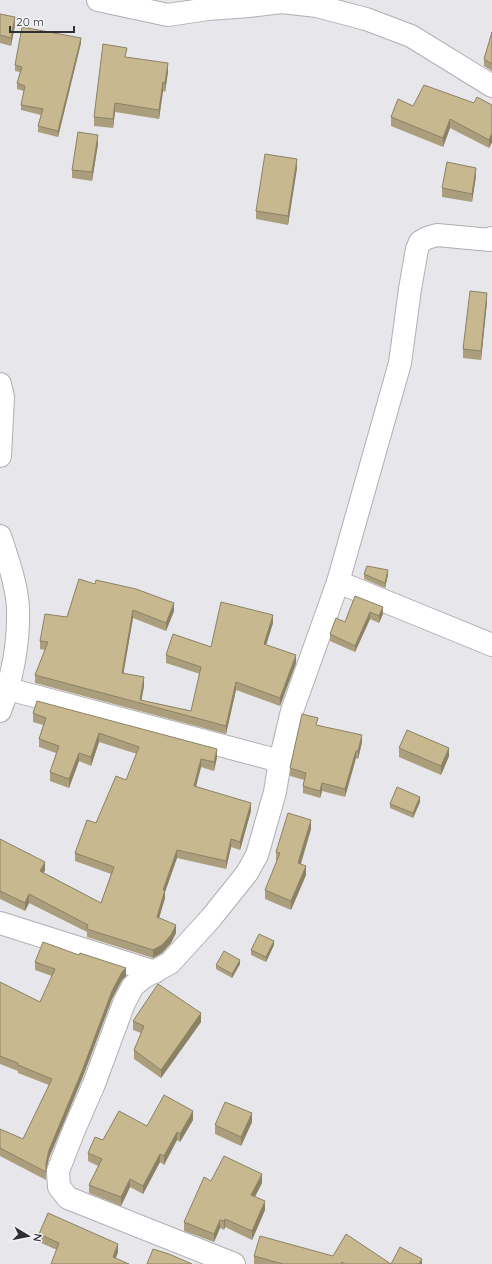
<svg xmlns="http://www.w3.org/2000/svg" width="492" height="1264" viewBox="0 0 492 1264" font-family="Quicksand,sans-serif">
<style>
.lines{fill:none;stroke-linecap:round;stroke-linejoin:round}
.minor-casing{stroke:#afafb3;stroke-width:24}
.minor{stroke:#fff;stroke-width:22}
.wall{fill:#ab9e7c}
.shaded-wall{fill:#8b8165}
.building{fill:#c7b890;stroke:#8b8165}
</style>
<rect width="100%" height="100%" fill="#e7e7eb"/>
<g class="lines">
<g class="minor-casing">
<g id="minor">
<path d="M98,0L168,15L208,9L249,6L282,2L317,6L366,19L411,36L492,86"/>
<path d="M0,384L3,397L0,456"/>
<path d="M0,536C7,557 17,585 18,608C19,642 12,679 0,711"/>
<path d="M338,582L492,645"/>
<path d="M8,689L280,761"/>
<path d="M0,923L155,972"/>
<path d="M234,1264L68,1198L59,1187L58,1171L74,1130L94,1084L124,1003L133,986L144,977L170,963L211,918L247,873L257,855L275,792L280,761L292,711L338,582L400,363L410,289L417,249L420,242L427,238L437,235L490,240L492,238"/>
</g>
</g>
<use href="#minor" class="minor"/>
</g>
<g class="wall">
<path d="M0,14L15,25L11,46L0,43Z"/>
<path d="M492,32V71L484,66V59Z"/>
<path d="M81,43L58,137L38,132V126L41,115L21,110V105L24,91L17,89V83L20,72L15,71V65Z"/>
<path d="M126,57L168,72L165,92L163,91L159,119L115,112L113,128L94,126V117Z"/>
<path d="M474,103L492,105V142L489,148L450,128L443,147L391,126V117L413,106Z"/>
<path d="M98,144L92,181L72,178V170Z"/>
<path d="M297,168L288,225L256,219V211Z"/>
<path d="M476,176L472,202L442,197V188Z"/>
<path d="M487,302L481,360L463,358V349Z"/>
<path d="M364,574L388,575L385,588L364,579Z"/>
<path d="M79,579L174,611L166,631L133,618L123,674L144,686L141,700L191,711L200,674L166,663V655L211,647L273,623L266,645L296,663L280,706L236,690L226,734L35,683V675L45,650L40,649V641L67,617Z"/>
<path d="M355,596L383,614L379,623L370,619L355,652L330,641V634L345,622Z"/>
<path d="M33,713L217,757L214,771L201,767L196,786L251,811L240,850L231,847L226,869L177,858L165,892V898L159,918L176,933L171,943L162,953L153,958L87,937V932L29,903L25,911L0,899V839L45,870L44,873L101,903L111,874L75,861V853L126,780L137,754L99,742L91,766L79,761L69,788L50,781V772L56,753L39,747V739L43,725L33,722Z"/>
<path d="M318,725L362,742L358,759L356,758L345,797L322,791L320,798L303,793V786L304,780L290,776V768Z"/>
<path d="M399,748L449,756L441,775L399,757Z"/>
<path d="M420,802L413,818L390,808V804Z"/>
<path d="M311,829L301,864L306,875L291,910L265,899V890L277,861H276V852Z"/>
<path d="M274,945L266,962L251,955V950Z"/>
<path d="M35,962L126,976L122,980L112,999L82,1079L49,1158L46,1170V1180L0,1156V1129L23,1139L49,1085L18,1073V1071L0,1064V982L40,1002L52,976L35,970Z"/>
<path d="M240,964L232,978L216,969V965Z"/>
<path d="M133,1021L201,1022L161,1078L134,1059V1050L141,1033L133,1030Z"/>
<path d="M193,1120L180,1142L177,1140L164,1165L160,1162L143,1194L130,1187L121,1206L89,1193V1185L98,1166L88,1161V1153L103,1140L147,1126Z"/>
<path d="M252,1122L241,1146L215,1134V1125Z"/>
<path d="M211,1181L262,1183L255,1197L265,1210L252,1240L225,1227L224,1230L220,1228L214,1242L184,1231V1222Z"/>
<path d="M39,1234L118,1252L116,1258L57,1250L39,1242Z"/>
<path d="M254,1256H333L391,1264H422H254Z"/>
</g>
<g class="shaded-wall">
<path d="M15,17V25L11,46V38Z"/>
<path d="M81,38V43L58,137V131Z"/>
<path d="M168,63V72L165,92V83Z"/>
<path d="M163,82V91L159,119V110Z"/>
<path d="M115,103V112L113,128V119Z"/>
<path d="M450,119V128L443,147V138Z"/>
<path d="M492,133V142L489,148V140Z"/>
<path d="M98,135V144L92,181V172Z"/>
<path d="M297,159V168L288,225V216Z"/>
<path d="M476,168V176L472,202V194Z"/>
<path d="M487,293V302L481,360V351Z"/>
<path d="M388,570V575L385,588V583Z"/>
<path d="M174,603V611L166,631V623Z"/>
<path d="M383,607V614L379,623V616Z"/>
<path d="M133,610V618L122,682V673Z"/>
<path d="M370,612V619L355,652V646Z"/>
<path d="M273,615V623L264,652V644Z"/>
<path d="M296,655V663L280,706V698Z"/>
<path d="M144,677V686L141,703L140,700Z"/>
<path d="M236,682V690L226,734V726Z"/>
<path d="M99,733V742L91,766V757Z"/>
<path d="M362,735V742L358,759V751Z"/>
<path d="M449,748V756L441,775V766Z"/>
<path d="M217,749V757L214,771V762Z"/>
<path d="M356,751V758L345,797V789Z"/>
<path d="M79,753V761L69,788V779Z"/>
<path d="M201,759V767L194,794V786Z"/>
<path d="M322,783V791L320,798V791Z"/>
<path d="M420,797V802L413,818V813Z"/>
<path d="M251,803V811L240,850V842Z"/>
<path d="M311,820V829L298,872V863Z"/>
<path d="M231,839V847L226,869V861Z"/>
<path d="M177,850V858L165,892V898L157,925V917L163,890Z"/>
<path d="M45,862V870L40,879V871Z"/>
<path d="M306,866V875L291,910V901Z"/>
<path d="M29,894V903L25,911V903Z"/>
<path d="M176,925V933L171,943L162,953L153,958V950Z"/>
<path d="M274,941V945L266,962V957Z"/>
<path d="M240,960V964L232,978V974Z"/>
<path d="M126,968V976L122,980L112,999L82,1079L49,1158L46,1171V1163L49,1150L112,991L122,972Z"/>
<path d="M201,1013V1022L161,1078V1070Z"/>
<path d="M193,1111V1120L180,1142V1134Z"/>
<path d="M252,1113V1122L241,1146V1137Z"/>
<path d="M177,1132V1140L164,1165V1156Z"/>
<path d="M160,1154V1162L143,1194V1186Z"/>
<path d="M262,1174V1183L251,1204V1195Z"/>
<path d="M130,1179V1187L121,1206V1197Z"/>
<path d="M265,1201V1210L252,1240V1231Z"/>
<path d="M225,1219V1227L224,1230V1221Z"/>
<path d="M220,1220V1228L214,1242V1234Z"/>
<path d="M118,1244V1252L113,1264V1257Z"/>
<path d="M422,1259V1264H419Z"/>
</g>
<g class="building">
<path d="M0,14L15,17L11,38L0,35Z"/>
<path d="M22,27L81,38L58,131L38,126L43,109L21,105L25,86L17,83L22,67L15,65Z"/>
<path d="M492,32V64L484,59Z"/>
<path d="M103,44L127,48L125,57L168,63L165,83L163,82L159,110L115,103L113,119L94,117Z"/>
<path d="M424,85L474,103L477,97L492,105V133L489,140L450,119L443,138L391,117L398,99L413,106Z"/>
<path d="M78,132L98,135L92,172L72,170Z"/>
<path d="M265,154L297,159L288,216L256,211Z"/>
<path d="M447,162L476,168L472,194L442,188Z"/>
<path d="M470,291L487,293L481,351L463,349Z"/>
<path d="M367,566L388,570L385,583L364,574Z"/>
<path d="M79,579L95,584L96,580L136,589L174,603L166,623L133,610L122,673L144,677L140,700L191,711L201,667L166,655L173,634L211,647L221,602L273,615L264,644L296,655L280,698L236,682L226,726L35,675L48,642L40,641L45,614L67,617Z"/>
<path d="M355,596L383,607L379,616L370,612L355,646L330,634L336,618L345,622Z"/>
<path d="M37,701L217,749L214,762L201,759L194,786L251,803L240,842L231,839L226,861L177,850L163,890H165L157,917L176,925L171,935L162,945L153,950L87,929L88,925L29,894L25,903L0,891V839L45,862L40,871L101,903L114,867L75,853L87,820L96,823L116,776L126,780L139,747L99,733L91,757L79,753L69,779L50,772L59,746L39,739L46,718L33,713Z"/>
<path d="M302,714L318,718L316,725L362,735L358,751H356L345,789L322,783L320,791L303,786L306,773L290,768Z"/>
<path d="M407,730L449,748L441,766L399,748Z"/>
<path d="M397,787L420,797L413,813L390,804Z"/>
<path d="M288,813L311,820L298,863L306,866L291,901L265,890L280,853L276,852Z"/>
<path d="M259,934L274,941L266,957L251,950Z"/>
<path d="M43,942L79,955L80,953L126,968L122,972L112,991L82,1071L49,1150L46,1163V1172L0,1148V1129L23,1139L52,1079L18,1065V1063L0,1056V982L40,1002L55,969L35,962Z"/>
<path d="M224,951L240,960L232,974L216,965Z"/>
<path d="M158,984L201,1013L161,1070L134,1050L144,1026L133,1021Z"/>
<path d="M164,1095L193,1111L180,1134L177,1132L164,1156L160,1154L143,1186L130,1179L121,1197L89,1185L102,1159L88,1153L95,1137L103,1140L119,1111L147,1126Z"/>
<path d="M225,1102L252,1113L241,1137L215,1125Z"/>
<path d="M224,1156L262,1174L251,1195L265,1201L252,1231L225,1219L224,1221L220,1220L214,1234L184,1222L204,1177L211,1181Z"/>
<path d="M48,1213L118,1244L113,1257L129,1264H51L59,1243L39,1234Z"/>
<path d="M346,1234L391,1264L400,1247L422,1259L419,1264H420H345L342,1262L341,1264H283L254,1256L260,1236L333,1256Z"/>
<path d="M153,1249L169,1254L192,1264H147Z"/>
</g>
<g transform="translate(28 1236) rotate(100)" stroke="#f4f5f9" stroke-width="3" paint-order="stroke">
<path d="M0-3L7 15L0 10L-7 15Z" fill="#303032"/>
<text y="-6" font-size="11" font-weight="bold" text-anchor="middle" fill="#303032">N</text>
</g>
<path d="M10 26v6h64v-6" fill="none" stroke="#303032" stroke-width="2"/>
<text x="16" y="26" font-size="12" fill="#303032" stroke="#f4f5f9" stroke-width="3" paint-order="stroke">20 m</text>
</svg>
